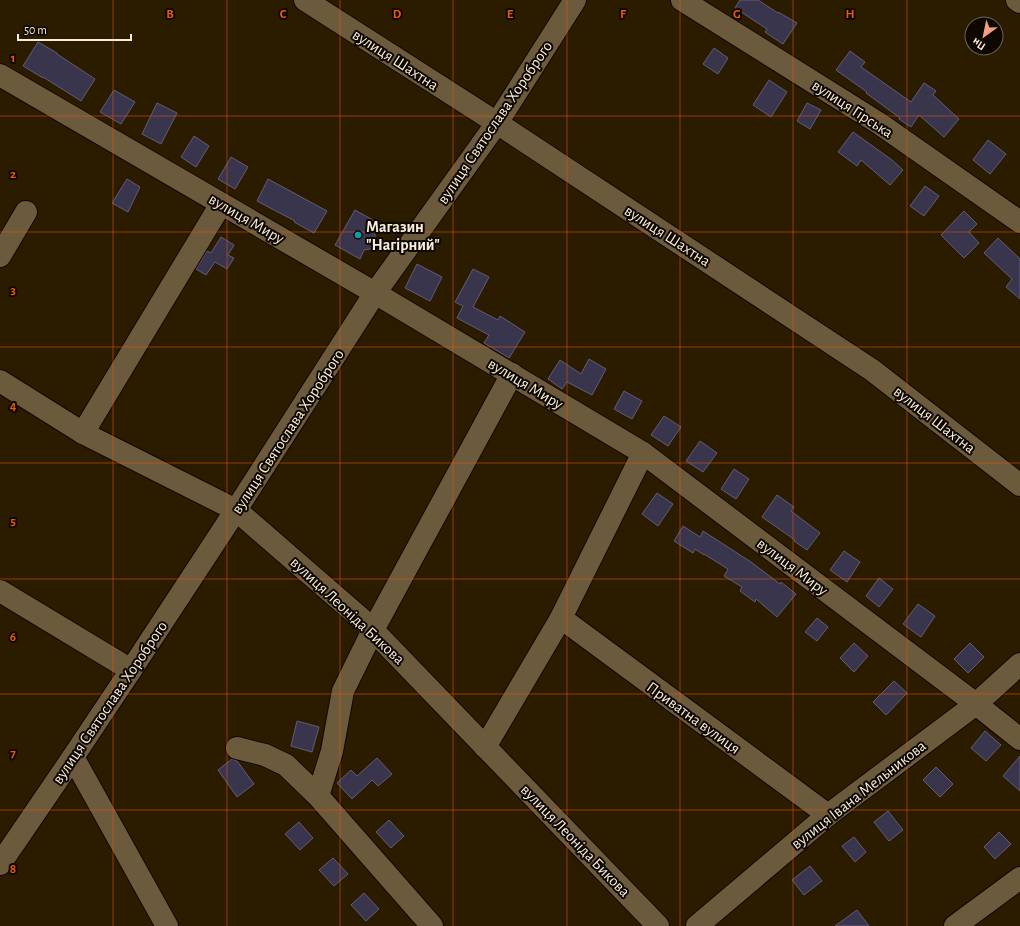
<svg xmlns="http://www.w3.org/2000/svg" width="1020" height="926" viewBox="0 0 1020 926" font-family="'Alegreya Sans',sans-serif">
<style>
.building{fill:#39354d;stroke:#615c7b}
.lines{fill:none;stroke-linecap:round;stroke-linejoin:round}
.minor-casing{stroke:#130600;stroke-width:24}
.minor{stroke:#6c5a3d;stroke-width:22}
.grid{fill:none;stroke:#e8590c;stroke-width:1;stroke-opacity:0.55}
.culture-dot{fill:#0f9aa8;stroke:#0e0801;stroke-width:1.5}
.labels{text-anchor:middle;stroke-width:4;stroke-linejoin:round;paint-order:stroke}
.street-label{font-size:16px;fill:#f8eddd;stroke:#0e0801}
.poi-label{font-size:16px;font-weight:bold;fill:#f8eddd;stroke:#0e0801;text-anchor:start}
.grid-label{font-size:13px;text-anchor:middle;font-weight:bold;fill:#e8590c;stroke:#0e0801;stroke-width:4;stroke-linejoin:round;paint-order:stroke}
</style>
<rect width="100%" height="100%" fill="#2b1c00"/>
<g class="building">
<path d="M740,0H758L778,13V12L797,23L783,44L765,32L767,29L735,8Z"/>
<path d="M38,42L57,53V54L95,79L81,101L43,77V78L23,66Z"/>
<path d="M714,48L728,58L718,74L703,64Z"/>
<path d="M850,51L865,62L861,67L911,102L924,83L936,91L933,95L959,119L944,137L919,115L911,127L899,119L900,118L866,93L867,92L836,70Z"/>
<path d="M769,80L787,92L771,117L753,105Z"/>
<path d="M114,90L135,102L121,124L100,112Z"/>
<path d="M157,103L177,113L161,144L142,134Z"/>
<path d="M807,103L821,110L810,129L797,121Z"/>
<path d="M853,132L892,160L903,170L890,185L861,160L857,166L838,152Z"/>
<path d="M194,136L209,146L196,167L181,157Z"/>
<path d="M988,140L1006,154L990,174L973,160Z"/>
<path d="M231,157L248,167L235,189L218,179Z"/>
<path d="M127,179L140,187L128,212L112,203Z"/>
<path d="M268,179L327,211L314,233L294,222L295,221L257,201Z"/>
<path d="M925,186L939,196L924,216L910,206Z"/>
<path d="M355,210L380,224L375,232V244L374,246L370,249L364,250L360,259L335,245Z"/>
<path d="M964,211L977,224L969,232L979,243L964,258L941,235Z"/>
<path d="M221,237L234,245L228,255L234,258L227,269L215,262L206,275L196,269L207,251L211,253Z"/>
<path d="M998,238L1020,259V299L1006,287L1012,279L984,253Z"/>
<path d="M417,264L442,277L430,301L405,288Z"/>
<path d="M473,269L489,277L473,307L498,320L500,316L525,332L509,358L484,343L489,335L457,318L463,306L455,302Z"/>
<path d="M589,359L606,369L592,395L567,382L562,389L548,379L560,360L581,374Z"/>
<path d="M624,391L642,401L632,419L614,409Z"/>
<path d="M664,416L681,427L668,446L651,435Z"/>
<path d="M700,441L717,453L703,472L686,461Z"/>
<path d="M734,469L749,479L736,499L721,489Z"/>
<path d="M657,493L673,504L658,526L642,514Z"/>
<path d="M777,495L794,507L791,511L820,533L807,550L794,541L795,540L762,517Z"/>
<path d="M683,526L700,537L703,531L751,562L780,584L781,582L796,594L777,617L756,599L755,602L740,591L742,587L724,576L728,569L704,554V555L695,549L693,553L674,541Z"/>
<path d="M844,551L860,562L847,582L830,570Z"/>
<path d="M879,578L893,589L879,607L866,596Z"/>
<path d="M918,604L935,616L921,637L903,624Z"/>
<path d="M817,618L828,627L817,641L805,632Z"/>
<path d="M854,643L868,656L854,672L840,658Z"/>
<path d="M970,643L984,657L968,673L954,659Z"/>
<path d="M894,681L907,693L886,715L873,702Z"/>
<path d="M297,721L319,727L312,752L291,746Z"/>
<path d="M985,731L1001,745L986,761L971,748Z"/>
<path d="M1020,756V791L1003,776Z"/>
<path d="M377,758L392,774L378,786L372,780L352,799L337,783L351,770L357,776Z"/>
<path d="M232,759L237,761L254,784L237,797L218,770Z"/>
<path d="M936,767L953,784L940,797L923,780Z"/>
<path d="M888,811L903,830L889,841L874,822Z"/>
<path d="M389,820L404,836L391,848L376,832Z"/>
<path d="M299,822L313,838L300,850L285,834Z"/>
<path d="M999,832L1011,844L995,859L984,847Z"/>
<path d="M854,837L866,852L855,862L842,846Z"/>
<path d="M333,858L348,874L334,886L319,870Z"/>
<path d="M810,866L822,881L804,895L792,880Z"/>
<path d="M364,893L379,909L366,921L351,905Z"/>
<path d="M857,910L869,926H835Z"/>
</g>
<g class="lines">
<g class="minor-casing">
<g id="minor">
<path d="M305,0L497,123L872,370L1020,485"/>
<path d="M682,0L880,124L1020,222"/>
<path d="M1017,0L1020,2"/>
<path d="M0,75L375,293L643,453L976,704L1020,739"/>
<path d="M0,256L26,212"/>
<path d="M0,381L83,433L236,510L364,621L658,926"/>
<path d="M83,433L221,204"/>
<path d="M0,591L131,670"/>
<path d="M561,618L828,815"/>
<path d="M485,747L561,618L643,453"/>
<path d="M237,748L265,755L286,765L318,796L432,926"/>
<path d="M73,757L167,926"/>
<path d="M318,796L332,751L343,691L373,630L512,374"/>
<path d="M0,864L73,757L131,670L236,510L375,293L497,123L575,0"/>
<path d="M697,926L828,815L976,704L1020,664"/>
<path d="M955,926L1020,878"/>
</g>
</g>
<use href="#minor" class="minor"/>
</g>
<path class="grid" d="M113,0V926M227,0V926M340,0V926M453,0V926M567,0V926M680,0V926M793,0V926M907,0V926M0,116H1020M0,232H1020M0,347H1020M0,463H1020M0,579H1020M0,694H1020M0,810H1020"/>
<circle class="culture-dot" cx="358" cy="235" r="4"/>
<g class="labels">
<g class="street-label">
<text transform="translate(396 59) rotate(33)" y="6">вулиця Шахтна</text>
<text transform="translate(853 108) rotate(33)" y="6">вулиця Гірська</text>
<text transform="translate(494 122) rotate(-56)" y="6">вулиця Святослава Хороброго</text>
<text transform="translate(247 218) rotate(30)" y="6">вулиця Миру</text>
<text transform="translate(668 235) rotate(33)" y="6">вулиця Шахтна</text>
<text transform="translate(526 383) rotate(31)" y="6">вулиця Миру</text>
<text transform="translate(935 419) rotate(38)" y="6">вулиця Шахтна</text>
<text transform="translate(287 431) rotate(-57)" y="6">вулиця Святослава Хороброго</text>
<text transform="translate(793 566) rotate(37)" y="6">вулиця Миру</text>
<text transform="translate(348 610) rotate(43)" y="6">вулиця Леоніда Бикова</text>
<text transform="translate(109 702) rotate(-56)" y="6">вулиця Святослава Хороброго</text>
<text transform="translate(694 717) rotate(36)" y="6">Приватна вулиця</text>
<text transform="translate(858 794) rotate(-38)" y="6">вулиця Івана Мельникова</text>
<text transform="translate(576 840) rotate(46)" y="6">вулиця Леоніда Бикова</text>
</g>
<g class="poi-label">
<text x="366" y="232">Магазин<tspan x="366" dy="18">"Нагірний"</tspan></text>
</g>
</g>
<g class="grid-label">
<text x="170" y="18">B</text>
<text x="283" y="18">C</text>
<text x="397" y="18">D</text>
<text x="510" y="18">E</text>
<text x="623" y="18">F</text>
<text x="737" y="18">G</text>
<text x="850" y="18">H</text>
<text x="13" y="62">1</text>
<text x="13" y="178">2</text>
<text x="13" y="294">3</text>
<text x="13" y="410">4</text>
<text x="13" y="525">5</text>
<text x="13" y="641">6</text>
<text x="13" y="757">7</text>
<text x="13" y="873">8</text>
</g>
<g transform="translate(984 36) rotate(213)"><circle r="19" fill="#0e0801" stroke="#6c6459"/>
<path d="M0-3L7 15L0 10L-7 15Z" fill="#f39f84"/>
<text y="-6" font-size="11" font-weight="bold" text-anchor="middle" fill="#f8eddd">Пн</text>
</g>
<path d="M18 34v6h113v-6" fill="none" stroke="#f8eddd" stroke-width="2"/>
<text x="24" y="34" font-size="12" fill="#f8eddd" stroke="#0e0801" stroke-width="3" paint-order="stroke">50 m</text>
</svg>
